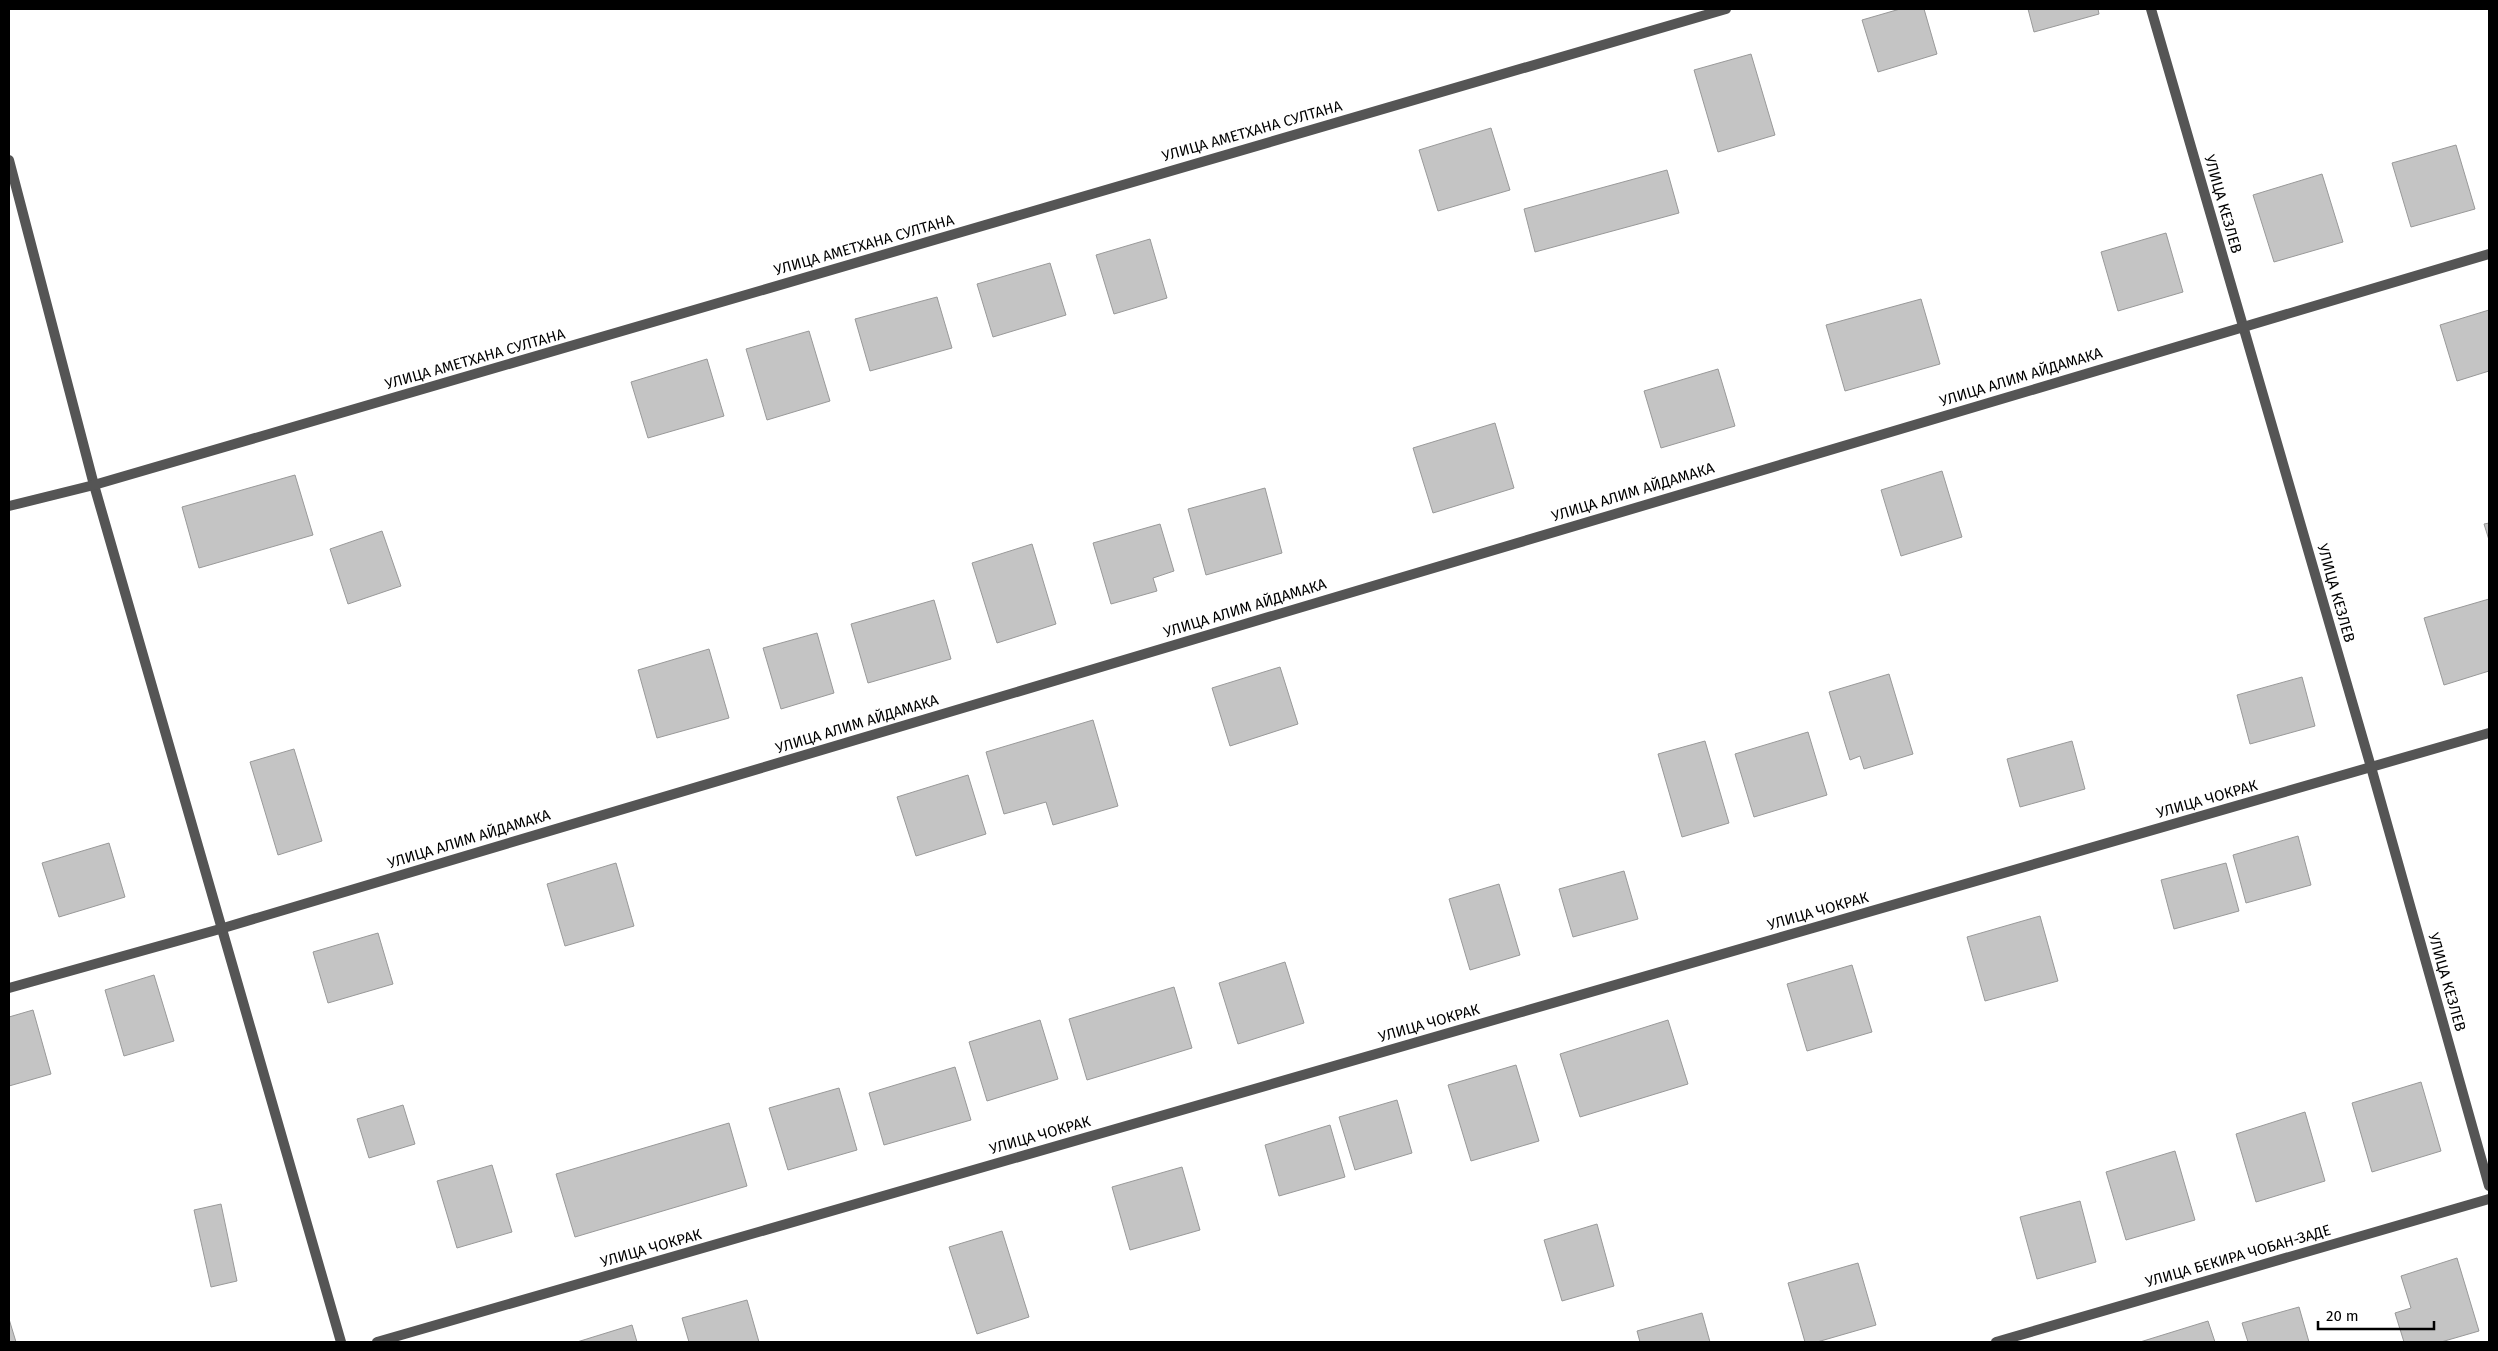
<svg xmlns="http://www.w3.org/2000/svg" width="2498" height="1351" viewBox="0 0 2498 1351" font-family="'Fira Sans',sans-serif">
<style>
.building{fill:#c4c4c4;stroke:#999}
.lines{fill:none;stroke-linecap:round;stroke-linejoin:round}
.street{stroke:#555;stroke-width:10}
.labels{text-anchor:middle;stroke-width:4;stroke-linejoin:round;paint-order:stroke}
.street-label{font-size:15px;fill:#000;stroke:#fff}
</style>
<rect width="100%" height="100%" fill="#fff"/>
<g class="building">
<path d="M1900,9H1924L1937,54L1878,72L1862,20Z"/>
<path d="M2028,9H2098L2099,14L2034,32Z"/>
<path d="M1751,54L1775,135L1718,152L1694,70Z"/>
<path d="M1491,128L1510,190L1438,211L1419,150Z"/>
<path d="M2456,145L2475,209L2411,227L2392,163Z"/>
<path d="M1667,170L1679,213L1535,252L1524,209Z"/>
<path d="M2322,174L2343,242L2274,262L2253,195Z"/>
<path d="M2166,233L2183,292L2118,311L2101,252Z"/>
<path d="M1150,239L1167,298L1114,314L1096,255Z"/>
<path d="M1050,263L1066,315L993,337L977,284Z"/>
<path d="M937,297L952,348L870,371L855,319Z"/>
<path d="M1921,299L1940,364L1845,391L1826,325Z"/>
<path d="M2489,310V371L2457,381L2440,325Z"/>
<path d="M809,331L830,401L767,420L746,349Z"/>
<path d="M707,359L724,416L648,438L631,382Z"/>
<path d="M1718,369L1735,426L1661,448L1644,391Z"/>
<path d="M1495,423L1514,488L1433,513L1413,448Z"/>
<path d="M1942,471L1962,537L1901,556L1881,490Z"/>
<path d="M295,475L313,535L199,568L182,507Z"/>
<path d="M1265,488L1282,553L1206,575L1188,509Z"/>
<path d="M2489,523V540L2484,524Z"/>
<path d="M1160,524L1174,571L1153,578L1157,591L1111,604L1093,543Z"/>
<path d="M382,531L401,586L348,604L330,549Z"/>
<path d="M1032,544L1056,624L997,643L972,563Z"/>
<path d="M2489,599V671L2444,685L2424,618Z"/>
<path d="M934,600L951,659L868,683L851,624Z"/>
<path d="M817,633L834,693L781,709L763,648Z"/>
<path d="M709,649L729,718L657,738L638,670Z"/>
<path d="M1280,667L1298,724L1230,746L1212,688Z"/>
<path d="M1889,674L1913,754L1864,769L1860,756L1850,760L1829,692Z"/>
<path d="M2302,677L2315,726L2250,744L2237,695Z"/>
<path d="M1093,720L1118,806L1053,825L1046,802L1004,814L986,752Z"/>
<path d="M1808,732L1827,795L1754,817L1735,754Z"/>
<path d="M1705,741L1729,823L1682,837L1658,754Z"/>
<path d="M2072,741L2085,789L2020,807L2007,759Z"/>
<path d="M294,749L322,841L278,855L250,762Z"/>
<path d="M968,775L986,834L916,856L897,797Z"/>
<path d="M2298,836L2311,885L2246,903L2233,855Z"/>
<path d="M109,843L125,897L59,917L42,863Z"/>
<path d="M616,863L634,926L565,946L547,884Z"/>
<path d="M2226,863L2239,911L2174,929L2161,880Z"/>
<path d="M1624,871L1638,919L1573,937L1559,889Z"/>
<path d="M1499,884L1520,955L1470,970L1449,899Z"/>
<path d="M2040,916L2058,981L1985,1001L1967,937Z"/>
<path d="M378,933L393,984L328,1003L313,952Z"/>
<path d="M1285,962L1304,1023L1238,1044L1219,983Z"/>
<path d="M1852,965L1872,1032L1807,1051L1787,984Z"/>
<path d="M154,975L174,1041L124,1056L105,990Z"/>
<path d="M1174,987L1192,1048L1087,1080L1069,1019Z"/>
<path d="M33,1010L51,1074L9,1086V1017Z"/>
<path d="M1040,1020L1058,1079L987,1101L969,1042Z"/>
<path d="M1668,1020L1688,1084L1580,1117L1560,1054Z"/>
<path d="M1516,1065L1539,1141L1471,1161L1448,1085Z"/>
<path d="M955,1067L971,1120L884,1145L869,1093Z"/>
<path d="M2421,1082L2441,1151L2372,1172L2352,1103Z"/>
<path d="M839,1088L857,1150L788,1170L769,1108Z"/>
<path d="M1397,1100L1412,1153L1355,1170L1339,1117Z"/>
<path d="M403,1105L415,1144L369,1158L357,1119Z"/>
<path d="M2305,1112L2325,1181L2256,1202L2236,1134Z"/>
<path d="M729,1123L747,1186L575,1237L556,1174Z"/>
<path d="M1330,1125L1345,1177L1279,1196L1265,1145Z"/>
<path d="M2175,1151L2195,1220L2126,1240L2106,1172Z"/>
<path d="M492,1165L512,1232L457,1248L437,1181Z"/>
<path d="M1182,1167L1200,1230L1130,1250L1112,1187Z"/>
<path d="M2080,1201L2096,1262L2037,1279L2020,1217Z"/>
<path d="M221,1204L237,1281L211,1287L194,1210Z"/>
<path d="M1597,1224L1614,1286L1562,1301L1544,1240Z"/>
<path d="M1002,1231L1029,1317L977,1334L949,1247Z"/>
<path d="M2457,1258L2479,1331L2441,1342H2404L2395,1313L2411,1308L2401,1276Z"/>
<path d="M1858,1263L1876,1325L1817,1342H1805L1788,1283Z"/>
<path d="M747,1300L759,1342H689L682,1318Z"/>
<path d="M2299,1307L2309,1342H2248L2242,1323Z"/>
<path d="M1702,1313L1710,1342H1640L1637,1331Z"/>
<path d="M9,1319L16,1342H9Z"/>
<path d="M2208,1321L2215,1342H2140Z"/>
<path d="M632,1325L637,1342H577Z"/>
</g>
<g class="lines">
<g class="street">
<path d="M2151,9L2371,767L2489,1186"/>
<path d="M9,160L94,485L341,1342"/>
<path d="M9,506L94,485L1726,9"/>
<path d="M9,988L220,929L2489,254"/>
<path d="M377,1342L2489,733"/>
<path d="M1996,1342L2489,1199"/>
</g>
</g>
<g class="labels">
<g class="street-label">
<text transform="translate(1252 131) rotate(-16)" y="5">УЛИЦА АМЕТХАНА СУЛТАНА</text>
<text transform="translate(2223 204) rotate(74)" y="5">УЛИЦА КЕЗЛЕВ</text>
<text transform="translate(864 245) rotate(-16)" y="5">УЛИЦА АМЕТХАНА СУЛТАНА</text>
<text transform="translate(475 359) rotate(-16)" y="5">УЛИЦА АМЕТХАНА СУЛТАНА</text>
<text transform="translate(2021 377) rotate(-17)" y="5">УЛИЦА АЛИМ АЙДАМАКА</text>
<text transform="translate(1633 492) rotate(-17)" y="5">УЛИЦА АЛИМ АЙДАМАКА</text>
<text transform="translate(2336 593) rotate(74)" y="5">УЛИЦА КЕЗЛЕВ</text>
<text transform="translate(1245 608) rotate(-17)" y="5">УЛИЦА АЛИМ АЙДАМАКА</text>
<text transform="translate(857 724) rotate(-17)" y="5">УЛИЦА АЛИМ АЙДАМАКА</text>
<text transform="translate(2207 799) rotate(-16)" y="5">УЛИЦА ЧОКРАК</text>
<text transform="translate(469 839) rotate(-17)" y="5">УЛИЦА АЛИМ АЙДАМАКА</text>
<text transform="translate(1818 911) rotate(-16)" y="5">УЛИЦА ЧОКРАК</text>
<text transform="translate(2447 982) rotate(74)" y="5">УЛИЦА КЕЗЛЕВ</text>
<text transform="translate(1429 1023) rotate(-16)" y="5">УЛИЦА ЧОКРАК</text>
<text transform="translate(1040 1135) rotate(-16)" y="5">УЛИЦА ЧОКРАК</text>
<text transform="translate(651 1248) rotate(-16)" y="5">УЛИЦА ЧОКРАК</text>
<text transform="translate(2238 1256) rotate(-16)" y="5">УЛИЦА БЕКИРА ЧОБАН-ЗАДЕ</text>
</g>
</g>
<rect width="2498" height="1351" fill="none" stroke="#000000" stroke-width="20"/>
<path d="M2318 1321v8h116v-8" fill="none" stroke="#000000" stroke-width="2.5"/>
<text x="2326" y="1321" font-size="15" fill="#000000" stroke="#ffffff" stroke-width="4" paint-order="stroke">20 m</text>
</svg>
